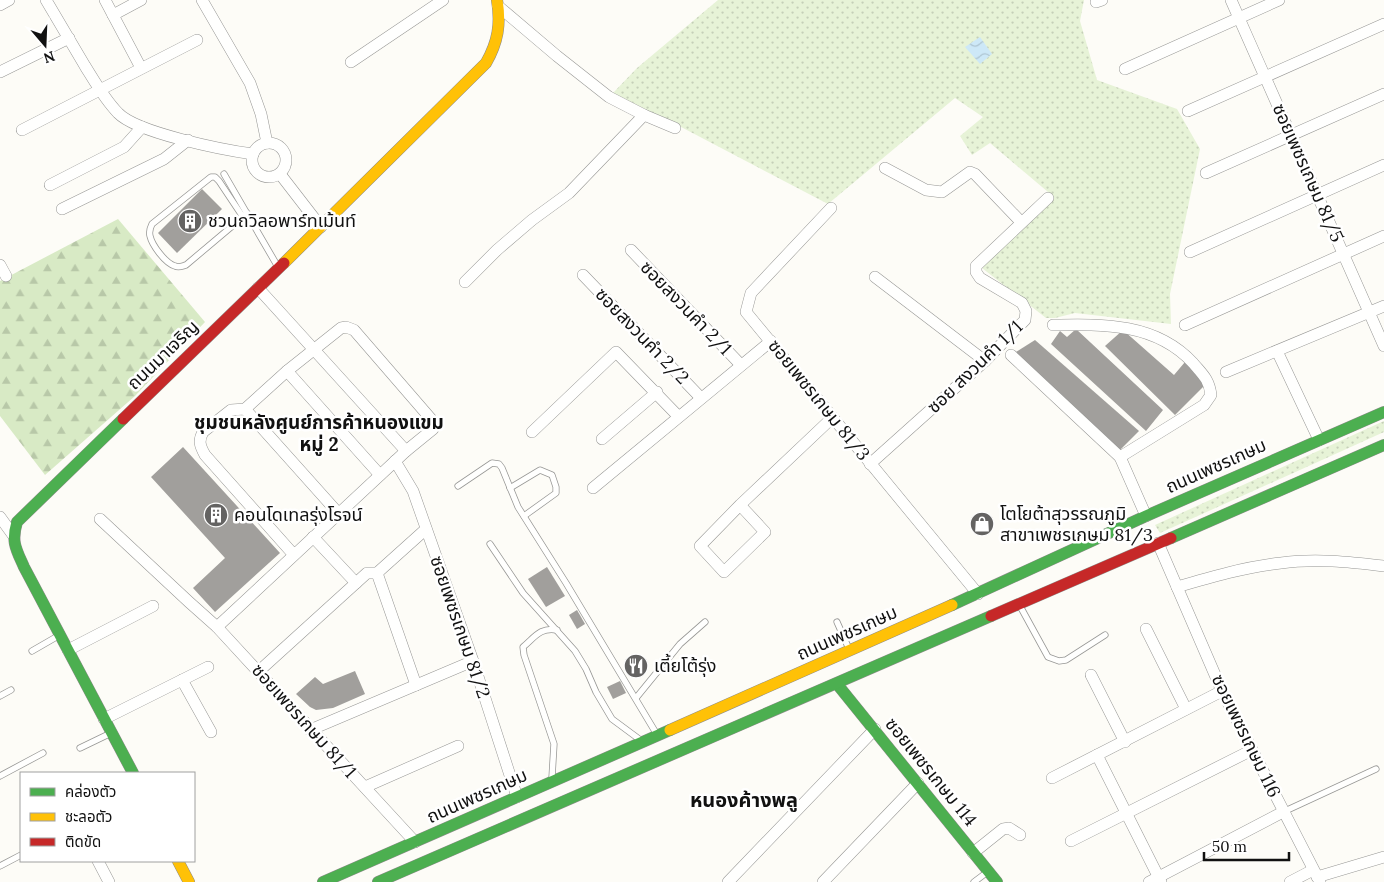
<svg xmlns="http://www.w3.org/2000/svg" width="1384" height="882" viewBox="0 0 1384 882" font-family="Lora,'Noto Sans Thai',serif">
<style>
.green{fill:url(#green-dots)}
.forest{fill:url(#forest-firs)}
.water{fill:url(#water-waves)}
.building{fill:#a19f9c}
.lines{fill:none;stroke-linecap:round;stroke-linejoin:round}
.lane-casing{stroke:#979795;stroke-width:7}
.street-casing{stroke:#979795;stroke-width:12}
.fast-casing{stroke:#8e8d8b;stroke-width:12}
.slow-casing{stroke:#8e8d8b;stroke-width:12}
.jam-casing{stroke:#8e8d8b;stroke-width:12}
.lane{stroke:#fffffe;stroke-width:5.5}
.street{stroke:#fffffe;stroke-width:11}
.fast{stroke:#4caf50;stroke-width:11}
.slow{stroke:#ffc107;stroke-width:11}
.jam{stroke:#c62828;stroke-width:11}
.labels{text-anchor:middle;stroke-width:5;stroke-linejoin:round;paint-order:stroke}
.street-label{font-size:18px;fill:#111;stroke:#fff}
.poi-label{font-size:18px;fill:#111;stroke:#fff;text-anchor:start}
.neighbourhood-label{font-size:19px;font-weight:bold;fill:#111;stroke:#fff}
.quarter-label{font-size:20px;font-weight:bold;fill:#111;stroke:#fff}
</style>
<defs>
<pattern id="green-dots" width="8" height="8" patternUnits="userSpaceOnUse" patternTransform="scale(1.25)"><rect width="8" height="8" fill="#e7f3d7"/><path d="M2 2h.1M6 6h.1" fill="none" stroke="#c5cfb8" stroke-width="1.8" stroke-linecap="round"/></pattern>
<pattern id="forest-firs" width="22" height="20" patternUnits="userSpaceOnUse" patternTransform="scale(1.25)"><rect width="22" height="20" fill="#d8eac5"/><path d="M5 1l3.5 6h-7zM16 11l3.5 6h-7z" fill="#b8c8a8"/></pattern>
<pattern id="water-waves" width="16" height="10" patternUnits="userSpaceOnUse" patternTransform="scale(1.25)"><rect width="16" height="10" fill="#cde8f7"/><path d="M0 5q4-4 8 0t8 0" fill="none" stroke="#afc6d3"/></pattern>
</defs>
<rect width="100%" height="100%" fill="#fdfcf7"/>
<g class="green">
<path d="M718,0H1084L1080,21L1097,80L1177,109L1200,149L1170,294L1171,324L1075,313L1055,318H1046L982,268L1048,192L990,143L972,155L960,136L983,117L955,98L828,204L683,128L613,93L637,68Z"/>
<path d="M1384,421V432L1160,533L1155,525Z"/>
</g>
<path class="forest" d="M118,219L205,322L135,396L45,475L0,416V281Z"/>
<path class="water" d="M980,37L992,54L980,64L965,47Z"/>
<g class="building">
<path d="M202,189L222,209L177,253L158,233Z"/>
<path d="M1076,329L1163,410L1146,431L1051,344L1060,331L1067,337Z"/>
<path d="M1123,330L1174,375L1185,362L1207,383L1175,415L1105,346Z"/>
<path d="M1035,340L1139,431L1120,450L1011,355Z"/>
<path d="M183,447L280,553L215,612L193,588L225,558L151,477Z"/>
<path d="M547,567L565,596L546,607L528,579Z"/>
<path d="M577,610L585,624L577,629L569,615Z"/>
<path d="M355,671L365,694L333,708L316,710L310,707L296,694L315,677L323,684Z"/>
<path d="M620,681L626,693L613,699L607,687Z"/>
</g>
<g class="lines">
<g class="lane-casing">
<g id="lane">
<path d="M224,174L278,267"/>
<path d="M243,217L219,181L215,177H211L152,224C150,228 149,232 150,236C152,245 165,263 175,266C179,268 182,266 186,265L243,217L247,213"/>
<path d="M458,486L492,463L499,464L502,468L518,507L566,583L656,733"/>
<path d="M510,488L540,470L552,475L556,487V493L524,516"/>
<path d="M490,544L523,593L575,651L586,669L596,692L612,719L639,739"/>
<path d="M1020,606L1048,657L1059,661L1066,660L1105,635"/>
<path d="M837,622L849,649"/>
<path d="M32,651L58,636"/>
<path d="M0,696L11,690"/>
<path d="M636,698L680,644L705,622"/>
<path d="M80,748L109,734"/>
<path d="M0,776L43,753"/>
<path d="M552,777L554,744L524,655L523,647C535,637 540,627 557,630"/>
<path d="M1283,812L1376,769"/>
<path d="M0,866L21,855"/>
<path d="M974,882L986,873"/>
</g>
</g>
<g class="street-casing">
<g id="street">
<path d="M46,0C59,22 72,44 85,66C95,82 105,100 118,113C137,133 224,150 253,154"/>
<path d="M105,0L141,68"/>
<path d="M202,0L250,83L261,114L267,143"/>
<path d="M1231,0L1384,346"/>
<path d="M1096,2L1102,0"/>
<path d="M0,5L9,0"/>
<path d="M113,15L141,0"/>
<path d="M351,62L443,0"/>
<path d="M1125,69L1279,0"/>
<path d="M0,72L69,38"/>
<path d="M1188,111L1384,24"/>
<path d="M644,115L675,128"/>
<path d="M22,130L197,40"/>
<circle cx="269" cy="160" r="17"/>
<path d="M885,168L926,190L942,192L970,172L975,174L1021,222"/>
<path d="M1206,173L1384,94"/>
<path d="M280,174L321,227"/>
<path d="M50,185L124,147L142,127"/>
<path d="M831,208L751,293L746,312L978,594"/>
<path d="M62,209L164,159L188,140"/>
<path d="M631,250L741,365"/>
<path d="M1190,252L1384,165"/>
<path d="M0,265L6,276"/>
<path d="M583,275L701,398"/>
<path d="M875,277L985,361"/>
<path d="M465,282L497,250L532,220L569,193L644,115L609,97L557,56L498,6"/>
<path d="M258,288L406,451"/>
<path d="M1053,325C1104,324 1156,323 1193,363C1203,375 1209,379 1211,395L1204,405L1120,457"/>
<path d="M1185,325L1384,236"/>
<path d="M1277,351L1319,440"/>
<path d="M1011,355L1120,457L1146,516"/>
<path d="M287,371L380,475"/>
<path d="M1226,372L1384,306"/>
<path d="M245,409L339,514"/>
<path d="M532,432L616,352L678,416"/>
<path d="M602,439L657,392"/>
<path d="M395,461L413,491L473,661L517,797"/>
<path d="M870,464L985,361L1025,320L1026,311L1022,303L980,278L976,272V266L1048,198"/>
<path d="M593,488L771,341"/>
<path d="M740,505L765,532L724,572L700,546L740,505L832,418"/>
<path d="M0,517L13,535"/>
<path d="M100,519L189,602L217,627L415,842"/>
<path d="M313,537L356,583"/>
<path d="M1158,543L1222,691L1320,882"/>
<path d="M377,573L416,685"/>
<path d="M1177,587C1211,577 1245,567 1281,563C1315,558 1350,562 1384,566"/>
<path d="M217,627L406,451L433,429L434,424L431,419L354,330L346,327L341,328L287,371L245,409L231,410L203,432C198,441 200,446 205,455L294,555"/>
<path d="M1146,629L1186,709"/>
<path d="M68,650L153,606"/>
<path d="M259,671L367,573H377L426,529"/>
<path d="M1091,675L1125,742"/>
<path d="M182,680L211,732"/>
<path d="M104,719L208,667"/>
<path d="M310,730L473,661"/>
<path d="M1097,755L1161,882"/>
<path d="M1052,778L1222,691"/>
<path d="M365,787L458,746"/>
<path d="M1071,841L1252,750"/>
<path d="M973,853L1003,829L1009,828L1020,835"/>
<path d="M98,861L109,882"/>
<path d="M1317,877L1384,857"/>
<path d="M728,882L875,729"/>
<path d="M823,882L918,783"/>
<path d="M1149,882L1283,812"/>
<path d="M1290,882L1313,870"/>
</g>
</g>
<g class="fast-casing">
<g id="fast">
<path d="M123,419L17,522C11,542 16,549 24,567L133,773"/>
<path d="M1171,538L1384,445"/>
<path d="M952,605L1146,516L1384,412"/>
<path d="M837,684L997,882"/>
<path d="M323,882L670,730"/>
<path d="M378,882L991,616"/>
</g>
</g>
<g class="slow-casing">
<g id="slow">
<path d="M284,263L486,63C498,42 501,24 497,0"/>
<path d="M670,730L952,605"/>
<path d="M178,861L189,882"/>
</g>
</g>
<g class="jam-casing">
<g id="jam">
<path d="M123,419L284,263"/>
<path d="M991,616L1171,538"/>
</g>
</g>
<use href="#lane" class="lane"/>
<use href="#street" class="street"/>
<use href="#fast" class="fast"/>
<use href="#slow" class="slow"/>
<use href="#jam" class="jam"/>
</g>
<defs>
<g id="building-disc" transform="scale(1.25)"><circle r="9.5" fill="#646362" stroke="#fff"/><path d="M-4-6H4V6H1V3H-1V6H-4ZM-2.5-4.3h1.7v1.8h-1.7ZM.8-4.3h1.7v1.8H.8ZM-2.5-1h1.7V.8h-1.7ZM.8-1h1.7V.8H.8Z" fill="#fff"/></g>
<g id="shop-disc" transform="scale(1.25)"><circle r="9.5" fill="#646362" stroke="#fff"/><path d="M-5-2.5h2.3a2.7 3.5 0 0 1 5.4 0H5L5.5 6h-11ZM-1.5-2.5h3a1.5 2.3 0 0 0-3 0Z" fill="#fff"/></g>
<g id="restaurant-disc" transform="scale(1.25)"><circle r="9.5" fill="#646362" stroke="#fff"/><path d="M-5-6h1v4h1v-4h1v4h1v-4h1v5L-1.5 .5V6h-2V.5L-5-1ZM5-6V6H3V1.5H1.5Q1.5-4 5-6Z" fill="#fff"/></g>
</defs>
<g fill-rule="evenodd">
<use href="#building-disc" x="190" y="221"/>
<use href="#building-disc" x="216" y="515"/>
<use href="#shop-disc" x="982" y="524"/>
<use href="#restaurant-disc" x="636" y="666"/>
</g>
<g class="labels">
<g class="street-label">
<text transform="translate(1308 173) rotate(66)" y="6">ซอยเพชรเกษม 81/5</text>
<text transform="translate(686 308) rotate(46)" y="6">ซอยสงวนคำ 2/1</text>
<text transform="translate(642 336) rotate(46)" y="6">ซอยสงวนคำ 2/2</text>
<text transform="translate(163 355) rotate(-44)" y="6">ถนนมาเจริญ</text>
<text transform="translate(975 367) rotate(-44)" y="6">ซอย สงวนคำ 1/1</text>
<text transform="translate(819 400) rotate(51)" y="6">ซอยเพชรเกษม 81/3</text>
<text transform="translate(1216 466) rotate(-24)" y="6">ถนนเพชรเกษม</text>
<text transform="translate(460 627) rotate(71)" y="6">ซอยเพชรเกษม 81/2</text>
<text transform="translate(847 633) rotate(-24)" y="6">ถนนเพชรเกษม</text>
<text transform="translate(304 721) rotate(48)" y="6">ซอยเพชรเกษม 81/1</text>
<text transform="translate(1246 736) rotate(64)" y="6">ซอยเพชรเกษม 116</text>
<text transform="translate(931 772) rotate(51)" y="6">ซอยเพชรเกษม 114</text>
<text transform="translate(477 796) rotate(-24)" y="6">ถนนเพชรเกษม</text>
</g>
<g class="poi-label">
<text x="208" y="227">ชวนถวิลอพาร์ทเม้นท์</text>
<text x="1000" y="520">โตโยต้าสุวรรณภูมิ<tspan x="1000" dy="21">สาขาเพชรเกษม 81/3</tspan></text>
<text x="234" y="521">คอนโดเทลรุ่งโรจน์</text>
<text x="654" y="672">เตี้ยโต้รุ่ง</text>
</g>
<g class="neighbourhood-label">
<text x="319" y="429">ชุมชนหลังศูนย์การค้าหนองแขม<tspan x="319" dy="22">หมู่ 2</tspan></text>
</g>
<g class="quarter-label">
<text x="744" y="807">หนองค้างพลู</text>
</g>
</g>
<rect x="20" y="772" width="175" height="90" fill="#ffffff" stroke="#a0a0a0"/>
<rect x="30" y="788" width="25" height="8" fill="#4caf50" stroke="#a0a0a0"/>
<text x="65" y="797" font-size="15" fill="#111111">คล่องตัว</text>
<rect x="30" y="813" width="25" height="8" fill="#ffc107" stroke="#a0a0a0"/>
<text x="65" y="822" font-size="15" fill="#111111">ชะลอตัว</text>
<rect x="30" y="838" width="25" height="8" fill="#c62828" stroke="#a0a0a0"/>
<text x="65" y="847" font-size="15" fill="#111111">ติดขัด</text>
<g transform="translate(45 45) rotate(161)" stroke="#ffffff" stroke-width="4" paint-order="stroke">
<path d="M0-4L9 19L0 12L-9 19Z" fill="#111111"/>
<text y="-8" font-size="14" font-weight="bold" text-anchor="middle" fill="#111111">N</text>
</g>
<path d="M1204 852v8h85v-8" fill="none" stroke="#111111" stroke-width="2.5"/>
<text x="1212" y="852" font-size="15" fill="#111111" stroke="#ffffff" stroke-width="4" paint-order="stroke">50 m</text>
</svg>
